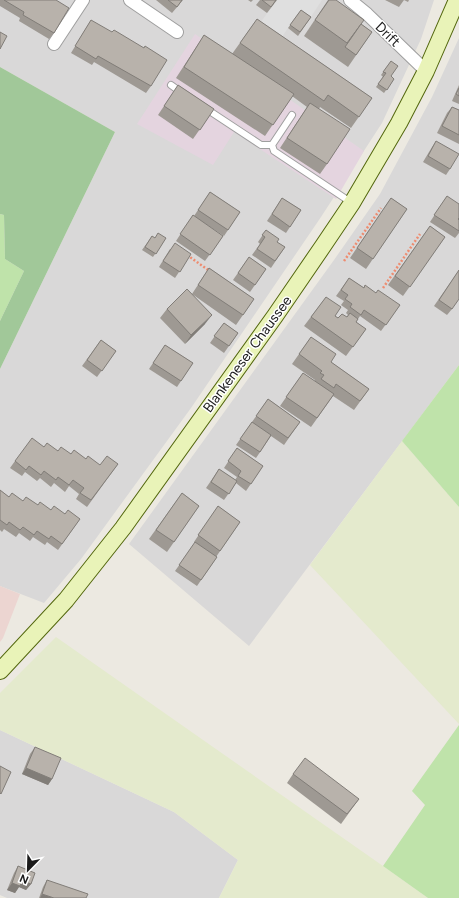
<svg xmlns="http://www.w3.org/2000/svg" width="459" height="898" viewBox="0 0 459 898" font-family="Figtree,sans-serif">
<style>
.residential{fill:#d9d8d8}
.commercial{fill:#ecd5d1}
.industrial{fill:#e4d4df}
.farmland{fill:#e4eacd}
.grass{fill:#bfe3aa}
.forest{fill:#a1c899}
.parking{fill:#dfdfdf}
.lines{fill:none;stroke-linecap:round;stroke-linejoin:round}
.lane-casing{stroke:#9f9f9f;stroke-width:8}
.street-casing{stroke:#9f9f9f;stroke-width:14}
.secondary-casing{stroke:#53670d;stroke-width:18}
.path{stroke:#ee8c70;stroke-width:2.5;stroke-dasharray:2 2;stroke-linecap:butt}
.lane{stroke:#fff;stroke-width:6}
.street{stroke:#fff;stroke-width:12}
.secondary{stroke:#e9f3b8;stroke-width:16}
.wall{fill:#9e9993}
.shaded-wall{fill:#817d78}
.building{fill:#b8b2ab;stroke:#817d78}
.labels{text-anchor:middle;stroke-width:3;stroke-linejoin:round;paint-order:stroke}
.street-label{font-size:14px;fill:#1b1b1b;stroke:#fff}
</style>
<rect width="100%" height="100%" fill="#ece9e1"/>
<g class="residential">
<path d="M0,0H434L421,39L382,123L321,217L191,408L81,559L44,603L0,586V369L115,132L0,67Z"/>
<path d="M459,38V365L249,646L129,544L334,260L380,194L432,97Z"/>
<path d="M0,730L174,812L238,860L219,898H7L0,895Z"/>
</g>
<path class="commercial" d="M0,586L20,594L3,638L0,642Z"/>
<path class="industrial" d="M195,34L364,151L336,199L234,132L213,165L137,124Z"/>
<g class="farmland">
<path d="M402,441L459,507V724L310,565Z"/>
<path d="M56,637L383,866L428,898H219L238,860L174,812L0,730V693Z"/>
</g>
<g class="grass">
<path d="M0,214L4,215L5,259L24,271L0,321Z"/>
<path d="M459,365V507L402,441Z"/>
<path d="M459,725V898H428L383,866L425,805L412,791Z"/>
</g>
<path class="forest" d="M0,67L115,132L0,369V321L24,271L5,259L4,215L0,214Z"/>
<path class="parking" d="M277,0H322L309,20L298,13L282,37L260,23Z"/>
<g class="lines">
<g class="lane-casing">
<g id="lane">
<path d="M171,85L182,93"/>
<path d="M205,108L261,145H272"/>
<path d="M292,115L272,145L274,151L352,203"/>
</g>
</g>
<g class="street-casing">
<g id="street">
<path d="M130,0L177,32"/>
<path d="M350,0L367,14L426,71"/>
<path d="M54,44L83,0"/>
</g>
</g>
<g class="secondary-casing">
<path id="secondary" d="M0,671L66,600L123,528L275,316L323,246L352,203L399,123L426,71L457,0"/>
</g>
<g class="path">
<path d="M187,255L211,272"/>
<path d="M344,261L381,208"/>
<path d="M383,288L420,234"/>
</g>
<use href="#lane" class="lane"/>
<use href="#street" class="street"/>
<use href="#secondary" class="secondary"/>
</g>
<g class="wall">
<path d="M0,0H56L54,33L49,39L19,21L20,18L0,6Z"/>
<path d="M156,0H183L172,13Z"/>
<path d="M248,0H253L251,2Z"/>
<path d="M260,0H277L267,13L256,5Z"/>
<path d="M328,0L372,32L348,67L304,36Z"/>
<path d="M385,0H404L399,7Z"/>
<path d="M404,0H409L408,2Z"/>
<path d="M301,10L311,17L298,36L288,28Z"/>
<path d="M257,19L372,98L351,128L320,107L319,109L327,164L320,174L280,148L307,107L292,96L265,136L176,78L204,35L232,54Z"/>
<path d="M91,20L151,86L146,93L94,62L92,65L71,53Z"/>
<path d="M391,61V76L394,79L384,93L376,87L383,77L381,75Z"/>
<path d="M178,85L214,109L193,139L158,115Z"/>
<path d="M459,85V104L452,101Z"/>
<path d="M452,107L459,110V144L437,133L447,113Z"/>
<path d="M436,141L450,169L446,175L423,162L432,147Z"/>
<path d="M210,192L240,212L224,236L198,219L223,236L205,261L176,241L193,215L194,216Z"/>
<path d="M447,196L459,220V233L455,238L430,222Z"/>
<path d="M282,198L301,210L286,233L267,221Z"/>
<path d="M391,198L407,209L366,269L350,258Z"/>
<path d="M430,226L445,237L403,296L388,285Z"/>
<path d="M266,230L277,242L285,247L271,268L252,255L260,244L258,242Z"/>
<path d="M152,236L155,238H166L153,257L142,250Z"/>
<path d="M170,249L191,254L175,278L159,267Z"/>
<path d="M249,257L266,269L250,292L233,280Z"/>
<path d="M209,268L254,299L236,325L192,294L205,324L185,344L160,318L167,309L192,294Z"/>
<path d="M459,270L452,309L447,315L434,306Z"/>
<path d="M349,278L364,288L376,293L400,305L381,331L360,316L356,322L366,329L346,356L304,326L326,297L335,316L338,318L347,317L348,315L346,313L348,310L341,305L344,301L336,296Z"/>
<path d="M224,323L238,333L224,353L210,343Z"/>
<path d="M311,337L331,362L369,389L354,410L333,396L311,427L280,406L303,373L315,381V380L292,364Z"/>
<path d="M101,340L116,351L97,377L82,366Z"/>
<path d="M165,345L193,363L177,387L149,369Z"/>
<path d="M268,399L300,422L284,445L271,436L256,458L236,445Z"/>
<path d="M44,447L71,454L86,459L100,465L118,464L87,507L76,499L79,494L69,486L65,492L54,483L51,487L40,478L37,481L25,472L22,476L10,468L15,461Z"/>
<path d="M237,448L263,466L246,491L236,483L224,500L206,488L219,469L235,480L237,477L224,468Z"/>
<path d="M0,490L9,497L51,510L65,514L80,519L58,550L47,542L45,545L33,537L30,541L19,533L16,537L4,529L2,532L0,530Z"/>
<path d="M182,493L199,506L167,552L149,539Z"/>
<path d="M218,506L240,522L216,557H217L197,586L175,571L195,543L194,542Z"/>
<path d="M35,747L52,779L48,785L22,774L30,754Z"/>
<path d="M293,774L359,799L341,824L287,783Z"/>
<path d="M18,866L31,884L26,890L19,887L15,893L7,890L14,873Z"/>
<path d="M47,880L86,898H39L43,887Z"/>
</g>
<g class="shaded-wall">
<path d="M212,315L205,324L185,344L191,335Z"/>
<path d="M26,768L52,779L48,785L22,774Z"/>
<path d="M22,881L31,884L26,890L19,887L15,893L7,890L12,883Z"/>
<path d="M42,894L54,898H40Z"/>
</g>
<g class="building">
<path d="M4,0H56L69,8L54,33L23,15L24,12Z"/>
<path d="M168,0H182L177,7Z"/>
<path d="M262,0H276L271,7Z"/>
<path d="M329,0H336L364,20L347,43L315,20Z"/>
<path d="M301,10L311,17L300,32L290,25Z"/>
<path d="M257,19L372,98L359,117L328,95L324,101L240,43Z"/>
<path d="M91,20L112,32L114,30L144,48L145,46L167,60L151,86L98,56L96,59L75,46Z"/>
<path d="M361,24L372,32L356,55L345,47Z"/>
<path d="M0,32L7,36L0,49Z"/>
<path d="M204,35L294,94L273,125L184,67Z"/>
<path d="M391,61L398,66L391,76L394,79L387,90L378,84L386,73L383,72Z"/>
<path d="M178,85L214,109L200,130L164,106Z"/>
<path d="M459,88V96L456,94Z"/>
<path d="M310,103L350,129L327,164L287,138Z"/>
<path d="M452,107L459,110V135L442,126Z"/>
<path d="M436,141L459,154L450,169L428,156Z"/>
<path d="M210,192L240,212L228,230L198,210Z"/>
<path d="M447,196L459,204V218L458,219L459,220V231L434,215Z"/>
<path d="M282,198L301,210L290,227L272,214Z"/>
<path d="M391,198L407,209L373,259L357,248Z"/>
<path d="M193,215L223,236L210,255L180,234Z"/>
<path d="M430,226L445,237L410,287L395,276Z"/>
<path d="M266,230L279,239L277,242L285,247L275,261L257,249L265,237L262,235Z"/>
<path d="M158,233L166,238L156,254L145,247L152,236L155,238Z"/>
<path d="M175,243L191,254L180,272L163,261Z"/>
<path d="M249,257L266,269L255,285L238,273Z"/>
<path d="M209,268L254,299L243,315L198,285Z"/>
<path d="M459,270V299L452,309L439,300Z"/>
<path d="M349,278L364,288L365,285L376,293L378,290L400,305L386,325L364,310L361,315L350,307L352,304L345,299L348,295L341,290Z"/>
<path d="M187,289L212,315L191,335L167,309Z"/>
<path d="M326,297L341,307L335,316L338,318L342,314L347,317L350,313L358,319L356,322L366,329L353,347L311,317Z"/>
<path d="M224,323L238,333L229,346L214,336Z"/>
<path d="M311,337L336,354L331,362L369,389L360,401L336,384L334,388L321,379L324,375L320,373L322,371L299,354Z"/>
<path d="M101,340L116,351L102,371L87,360Z"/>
<path d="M165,345L193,363L181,381L153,363Z"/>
<path d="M303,373L334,394L317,418L286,397Z"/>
<path d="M268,399L300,422L288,438L256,416Z"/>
<path d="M252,422L271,435L260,452L240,439Z"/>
<path d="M32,438L44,447L47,443L58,451L61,447L71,454L74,450L86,459L88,456L100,465L107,456L118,464L91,500L80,493L84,488L73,480L69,485L58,477L56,480L44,471L41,475L29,466L26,470L15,461Z"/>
<path d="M237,448L263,466L251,484L238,476L241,471L228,461Z"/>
<path d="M219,469L237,481L229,494L211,482Z"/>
<path d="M0,490L9,497L12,493L23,501L26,497L38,505L40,502L51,510L54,506L65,514L68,510L80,519L62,544L51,536L49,539L37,531L34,535L23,527L20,530L9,522L7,525L0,520Z"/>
<path d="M182,493L199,506L174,542L156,530Z"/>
<path d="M218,506L240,522L220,551L198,535Z"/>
<path d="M195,542L217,557L201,580L179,565Z"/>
<path d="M35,747L61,758L52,779L26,768Z"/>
<path d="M305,758L359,799L347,814L293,774Z"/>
<path d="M0,766L11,772L1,794L0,793Z"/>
<path d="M18,866L35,873L31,884L22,881L20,886L12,883Z"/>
<path d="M47,880L88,894L86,898H54L42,894Z"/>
</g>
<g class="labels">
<g class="street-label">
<text transform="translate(388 34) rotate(44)" y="5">Drift</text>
<text transform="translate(247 354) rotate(-54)" y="5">Blankeneser Chaussee</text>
</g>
</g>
<g transform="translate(28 870) rotate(203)" stroke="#ffffff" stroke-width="3" paint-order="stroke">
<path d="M0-3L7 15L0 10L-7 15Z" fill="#1b1b1b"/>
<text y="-6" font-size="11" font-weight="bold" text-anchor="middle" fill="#1b1b1b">N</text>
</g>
</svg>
